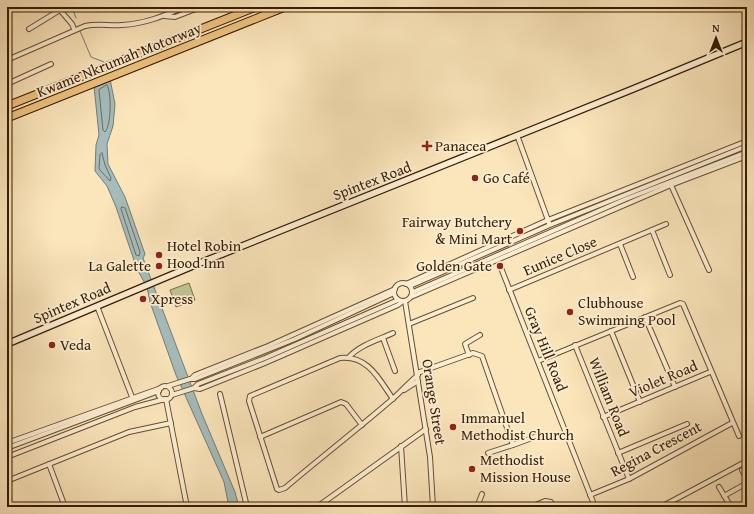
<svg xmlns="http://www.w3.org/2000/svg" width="754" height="514" viewBox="0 0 754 514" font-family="'Gentium Book Plus',serif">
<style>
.green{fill:#bdc591;stroke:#7a7049}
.water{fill:#a4bcbb;stroke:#787c71}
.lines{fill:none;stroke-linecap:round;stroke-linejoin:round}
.shore{stroke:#6d6c5e;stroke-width:1}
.stream{stroke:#787c71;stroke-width:1}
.minor-casing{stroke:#674e30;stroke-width:6}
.secondary-casing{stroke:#361c01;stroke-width:8}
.motorway-casing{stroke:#361c01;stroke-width:9}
.minor{stroke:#fceed3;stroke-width:4}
.secondary{stroke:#fceed3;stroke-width:5.5}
.motorway{stroke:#eec27e;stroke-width:7}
.poi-dot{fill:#8f2418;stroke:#fceed3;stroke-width:1.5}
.labels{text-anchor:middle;stroke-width:3.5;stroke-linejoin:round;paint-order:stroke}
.street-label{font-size:15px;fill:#361c01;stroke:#fceed3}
.poi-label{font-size:15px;fill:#361c01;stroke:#fceed3;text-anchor:start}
</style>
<rect width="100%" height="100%" fill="#fbe5bb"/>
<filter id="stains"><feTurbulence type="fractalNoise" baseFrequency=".005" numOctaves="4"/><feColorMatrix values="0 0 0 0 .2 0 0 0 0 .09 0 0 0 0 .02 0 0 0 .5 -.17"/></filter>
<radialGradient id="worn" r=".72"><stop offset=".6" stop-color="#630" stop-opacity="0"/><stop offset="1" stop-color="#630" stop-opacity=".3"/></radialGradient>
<path class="green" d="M189,283L195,300L176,307L170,290Z"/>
<path class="water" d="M110,79L115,104L113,126L107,144L108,164L125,197L145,254L143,258L202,414L235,492L239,507H229L224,482L176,375L150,302L147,287L137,269L116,207L107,186L95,171L96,145L99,135L94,86Z"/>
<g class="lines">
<g class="shore">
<path d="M107,85C112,93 111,126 105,132L103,130L99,90Z"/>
<path d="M102,153L105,165L111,178L110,181L99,169L100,155Z"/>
<path d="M122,207L125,208L140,252L139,256L136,255L121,209Z"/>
</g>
<g class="stream">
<path d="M72,7L76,18"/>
<path d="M80,31L91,57L104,62"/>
</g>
<g class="minor-casing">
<g id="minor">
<path d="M152,7V8"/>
<path d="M164,16L175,17L201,7"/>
<path d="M29,29L60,10L72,24L74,29"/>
<path d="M7,60L85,26C98,23 109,26 122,25C144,24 164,16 184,7"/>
<path d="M7,84L51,64"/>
<path d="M517,135L549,223"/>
<path d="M671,185L709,270"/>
<path d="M652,230L670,275"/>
<path d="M620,244L633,277"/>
<path d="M501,268L595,507"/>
<circle cx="403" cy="292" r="9"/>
<path d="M406,284L548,220L747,141"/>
<path d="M410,286L550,225L747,146"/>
<path d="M509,290L666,224"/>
<path d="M413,292L626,199L747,152"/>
<path d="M411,297L671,185L747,156"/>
<path d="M405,301L430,457L433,507"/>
<path d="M97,306L132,397"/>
<path d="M645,317L675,387"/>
<path d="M409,324L473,298"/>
<path d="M611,331L640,402"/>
<path d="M383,338L395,371"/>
<path d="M575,345L629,479"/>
<path d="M469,355L465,344L480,335"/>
<path d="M349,357C360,345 378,340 393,333"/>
<path d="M538,361L680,303L683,304L739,436"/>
<path d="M417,373L473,353L482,356L513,445L540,435"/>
<path d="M191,379L195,375L268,346L395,289"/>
<path d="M168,386L190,379H195L295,339L394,293"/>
<circle cx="165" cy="393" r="7"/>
<path d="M194,388L200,389L265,363L398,305L403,301"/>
<path d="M404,390L418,381"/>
<path d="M220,394L247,507"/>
<path d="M172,395L194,388L198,384L265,358L398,300"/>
<path d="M166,399L187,507"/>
<path d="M393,399C379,379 368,355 340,358L250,396L249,401L277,489L279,490L285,488C319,459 354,432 389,402C399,394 407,384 418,375"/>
<path d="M603,417L710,372"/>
<path d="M260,437L341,402L346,404L362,425"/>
<path d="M7,443L161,388"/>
<path d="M401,446L405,507"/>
<path d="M7,448L159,391"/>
<path d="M488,453L513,445"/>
<path d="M618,453L687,424"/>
<path d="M7,457L135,407L165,399"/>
<path d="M49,464L65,507"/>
<path d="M742,470L747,480"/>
<path d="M7,481L129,432L171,423"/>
<path d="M719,487L731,507"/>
<path d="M590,495L629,479L732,423"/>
<path d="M724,496L747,483"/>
<path d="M317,507L426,429"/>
<path d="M477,507L482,494"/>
<path d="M531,507L545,501L551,502L552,507"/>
<path d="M661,507L747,461"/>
</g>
</g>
<g class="secondary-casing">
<path id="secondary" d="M7,344L195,265L633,89L747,42"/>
</g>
<g class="motorway-casing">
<g id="motorway">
<path d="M7,106L256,7"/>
<path d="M7,118L285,7"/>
</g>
</g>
<use href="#minor" class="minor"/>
<use href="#secondary" class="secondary"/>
<use href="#motorway" class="motorway"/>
</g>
<g class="poi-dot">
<path d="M425 140h4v4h4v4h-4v4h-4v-4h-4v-4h4z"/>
<circle cx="475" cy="178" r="4"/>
<circle cx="520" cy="231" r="4"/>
<circle cx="159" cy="255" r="4"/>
<circle cx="159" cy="266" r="4"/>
<circle cx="500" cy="266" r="4"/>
<circle cx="143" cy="299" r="4"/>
<circle cx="570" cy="312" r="4"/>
<circle cx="52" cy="345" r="4"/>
<circle cx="453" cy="427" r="4"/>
<circle cx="472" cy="469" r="4"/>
</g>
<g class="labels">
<g class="street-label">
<text transform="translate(119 60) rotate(-22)" y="5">Kwame Nkrumah Motorway</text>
<text transform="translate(372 181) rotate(-21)" y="5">Spintex Road</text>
<text transform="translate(560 256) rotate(-23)" y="5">Eunice Close</text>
<text transform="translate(72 303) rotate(-23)" y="5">Spintex Road</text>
<text transform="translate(546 349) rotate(68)" y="5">Gray Hill Road</text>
<text transform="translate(663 379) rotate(-23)" y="5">Violet Road</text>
<text transform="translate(609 397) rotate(68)" y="5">William Road</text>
<text transform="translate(434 402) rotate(81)" y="5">Orange Street</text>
<text transform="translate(656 449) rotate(-28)" y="5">Regina Crescent</text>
</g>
<g class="poi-label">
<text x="435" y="151">Panacea</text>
<text x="483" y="183">Go Café</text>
<text x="512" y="227" text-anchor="end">Fairway Butchery<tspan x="512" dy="17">&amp; Mini Mart</tspan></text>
<text x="167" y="251">Hotel Robin<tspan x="167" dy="17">Hood Inn</tspan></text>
<text x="151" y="271" text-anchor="end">La Galette</text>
<text x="492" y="271" text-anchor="end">Golden Gate</text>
<text x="151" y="304">Xpress</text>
<text x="578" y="308">Clubhouse<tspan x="578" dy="17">Swimming Pool</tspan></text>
<text x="60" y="350">Veda</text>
<text x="461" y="423">Immanuel<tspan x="461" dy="17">Methodist Church</tspan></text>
<text x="480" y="465">Methodist<tspan x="480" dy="17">Mission House</tspan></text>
</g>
</g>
<rect width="754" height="514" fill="none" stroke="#fbe5bb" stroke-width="24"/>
<rect x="8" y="8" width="738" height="498" fill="none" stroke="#361c01" stroke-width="2"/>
<rect x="12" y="12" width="730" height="490" fill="none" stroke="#361c01"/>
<g transform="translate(716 38)" stroke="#fceed3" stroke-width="3" paint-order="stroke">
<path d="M0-3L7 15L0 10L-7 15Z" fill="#361c01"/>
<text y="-6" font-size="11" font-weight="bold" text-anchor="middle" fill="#361c01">N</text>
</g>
<rect width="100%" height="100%" filter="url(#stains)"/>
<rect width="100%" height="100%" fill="url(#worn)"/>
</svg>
